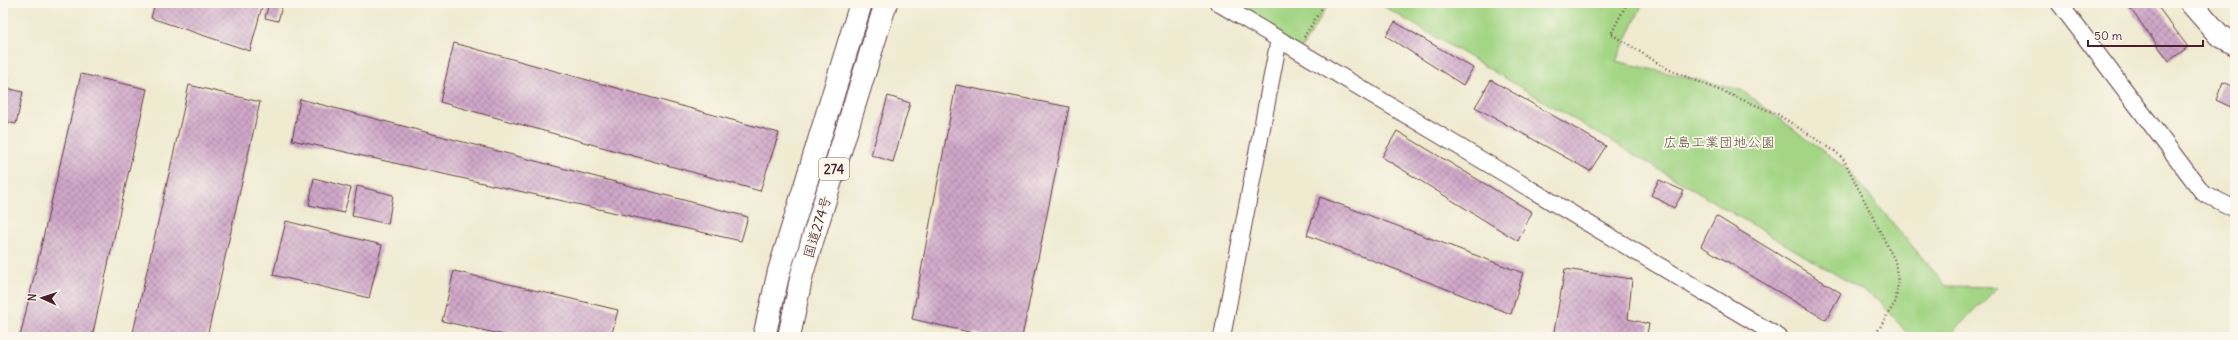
<svg xmlns="http://www.w3.org/2000/svg" width="2238" height="340" viewBox="0 0 2238 340" font-family="Delius,'Klee One',sans-serif">
<style>
.green{fill:#a3d584;stroke:#767a58}
.building{fill:url(#building-cross-hatch)}
.lines{fill:none;stroke-linecap:round;stroke-linejoin:round}
.street-casing{stroke:#633d44;stroke-width:18}
.secondary-casing{stroke:#633d44;stroke-width:24}
.highway-casing{stroke:#633d44;stroke-width:24}
.path{stroke:#633d44;stroke-width:2.5;stroke-dasharray:1 3;stroke-linecap:butt}
.street{stroke:#fff;stroke-width:16}
.secondary{stroke:#fff;stroke-width:22}
.highway{stroke:#fff;stroke-width:22}
.labels{text-anchor:middle;stroke-width:3.5;stroke-linejoin:round;paint-order:stroke}
.shield{fill:#fbf7ec;stroke:#7f6065;stroke-width:1}
.shield-label{font-size:13px;font-weight:bold;fill:#4a1f2b}
.park-label{font-size:14px;fill:#655646;stroke:#fbf7ec}
.street-label{font-size:14px;fill:#4a1f2b;stroke:#fbf7ec}
</style>
<defs>
<pattern id="building-cross-hatch" width="8" height="8" patternUnits="userSpaceOnUse"><rect width="8" height="8" fill="#cfa7c9"/><path d="M0 0l8 8M0 8l8-8" fill="none" stroke="#aa87a3"/></pattern>
</defs>
<rect width="100%" height="100%" fill="#fbf7ec"/>
<filter id="ink" filterUnits="userSpaceOnUse"><feTurbulence type="fractalNoise" baseFrequency=".025" numOctaves="2"/><feDisplacementMap in="SourceGraphic" scale="8" xChannelSelector="R" yChannelSelector="G"/><feConvolveMatrix kernelMatrix="1 2 1 2 8 2 1 2 1" color-interpolation-filters="sRGB"/></filter>
<filter id="wash" filterUnits="userSpaceOnUse"><feTurbulence type="fractalNoise" baseFrequency=".012" numOctaves="4" result="noise"/><feDisplacementMap in="SourceGraphic" scale="16" xChannelSelector="R" yChannelSelector="G"/><feGaussianBlur stdDeviation="0.9" result="paint"/><feColorMatrix in="noise" values="0 0 0 0 0 0 0 0 0 0 0 0 0 0 0 0 0 1.4 0 .05"/><feComposite in="paint" operator="in"/></filter>
<g filter="url(#wash)">
<rect width="100%" height="100%" fill="#efead0"/>
<g class="green">
<path d="M1218,3H1329L1300,51Z"/>
<path d="M1378,3H1643L1616,61L1741,90L1847,169L1946,286L1998,287L1948,337H1910L1879,300Z"/>
</g>
<g id="blocks">
<g class="building">
<path d="M155,3H263L250,51L151,18Z"/>
<path d="M269,3H283L278,21L265,18Z"/>
<path d="M2133,3H2155L2188,47L2169,61L2129,7Z"/>
<path d="M1395,22L1473,68L1463,85L1386,36Z"/>
<path d="M454,43L779,133L760,191L440,102Z"/>
<path d="M81,74L147,89L92,337H20Z"/>
<path d="M3,77L9,78L6,88L23,92L16,124L3,121Z"/>
<path d="M1491,80L1606,146L1590,171L1475,107Z"/>
<path d="M2223,82L2235,88V109L2216,100Z"/>
<path d="M189,85L260,102L207,337H132Z"/>
<path d="M956,85L1069,107L1022,337H991L912,319Z"/>
<path d="M888,96L910,103L893,162L871,155Z"/>
<path d="M300,99L748,217L741,241L292,140Z"/>
<path d="M1397,131L1532,212L1518,241L1382,157Z"/>
<path d="M314,178L351,188L344,213L309,205Z"/>
<path d="M1659,180L1684,191L1674,208L1651,195Z"/>
<path d="M357,186L393,195L388,224L352,216Z"/>
<path d="M1320,197L1523,273L1511,314L1307,235Z"/>
<path d="M1716,216L1841,293L1826,320L1701,246Z"/>
<path d="M286,221L382,245L369,298L273,275Z"/>
<path d="M1565,269L1632,279L1628,319L1649,324L1646,337H1553Z"/>
<path d="M454,271L618,310L611,337H513L442,321Z"/>
</g>
</g>
</g>
<g filter="url(#ink)">
<use href="#blocks" fill-opacity="0" stroke="#633d44" stroke-width="1"/>
<g class="lines">
<g class="street-casing">
<g id="street">
<path d="M1218,3L1779,337"/>
<path d="M2059,3L2203,193L2235,209"/>
<path d="M1222,337L1279,39"/>
</g>
</g>
<g class="secondary-casing">
<path id="secondary" d="M2191,3L2219,35L2235,44"/>
</g>
<g class="highway-casing">
<g id="highway">
<path d="M764,337L779,271L861,3"/>
<path d="M789,337L802,274L886,3"/>
</g>
</g>
<g class="path">
<path d="M1627,3L1611,34L1668,69L1777,114L1836,152L1844,160L1895,261L1898,283L1896,301L1874,337"/>
<path d="M1304,37L1325,3"/>
</g>
<use href="#street" class="street"/>
<use href="#secondary" class="secondary"/>
<use href="#highway" class="highway"/>
</g>
</g>
<g class="labels">
<rect class="shield" x="819" y="158" width="30" height="22" rx="3"/>
<g class="shield-label">
<text x="834" y="174">274</text>
</g>
<g class="park-label">
<text x="1719" y="147">広島工業団地公園</text>
</g>
<g class="street-label">
<text transform="translate(817 227) rotate(-73)" y="5">国道274号</text>
</g>
</g>
<rect width="2238" height="340" fill="none" stroke="#fbf7ec" stroke-width="16"/>
<g transform="translate(42 298) rotate(273)" stroke="#fbf7ec" stroke-width="3" paint-order="stroke">
<path d="M0-3L7 15L0 10L-7 15Z" fill="#4a1f2b"/>
<text y="-6" font-size="11" font-weight="bold" text-anchor="middle" fill="#4a1f2b">N</text>
</g>
<path d="M2088 40v6h115v-6" fill="none" stroke="#4a1f2b" stroke-width="2"/>
<text x="2094" y="40" font-size="12" fill="#4a1f2b" stroke="#fbf7ec" stroke-width="3" paint-order="stroke">50 m</text>
</svg>
